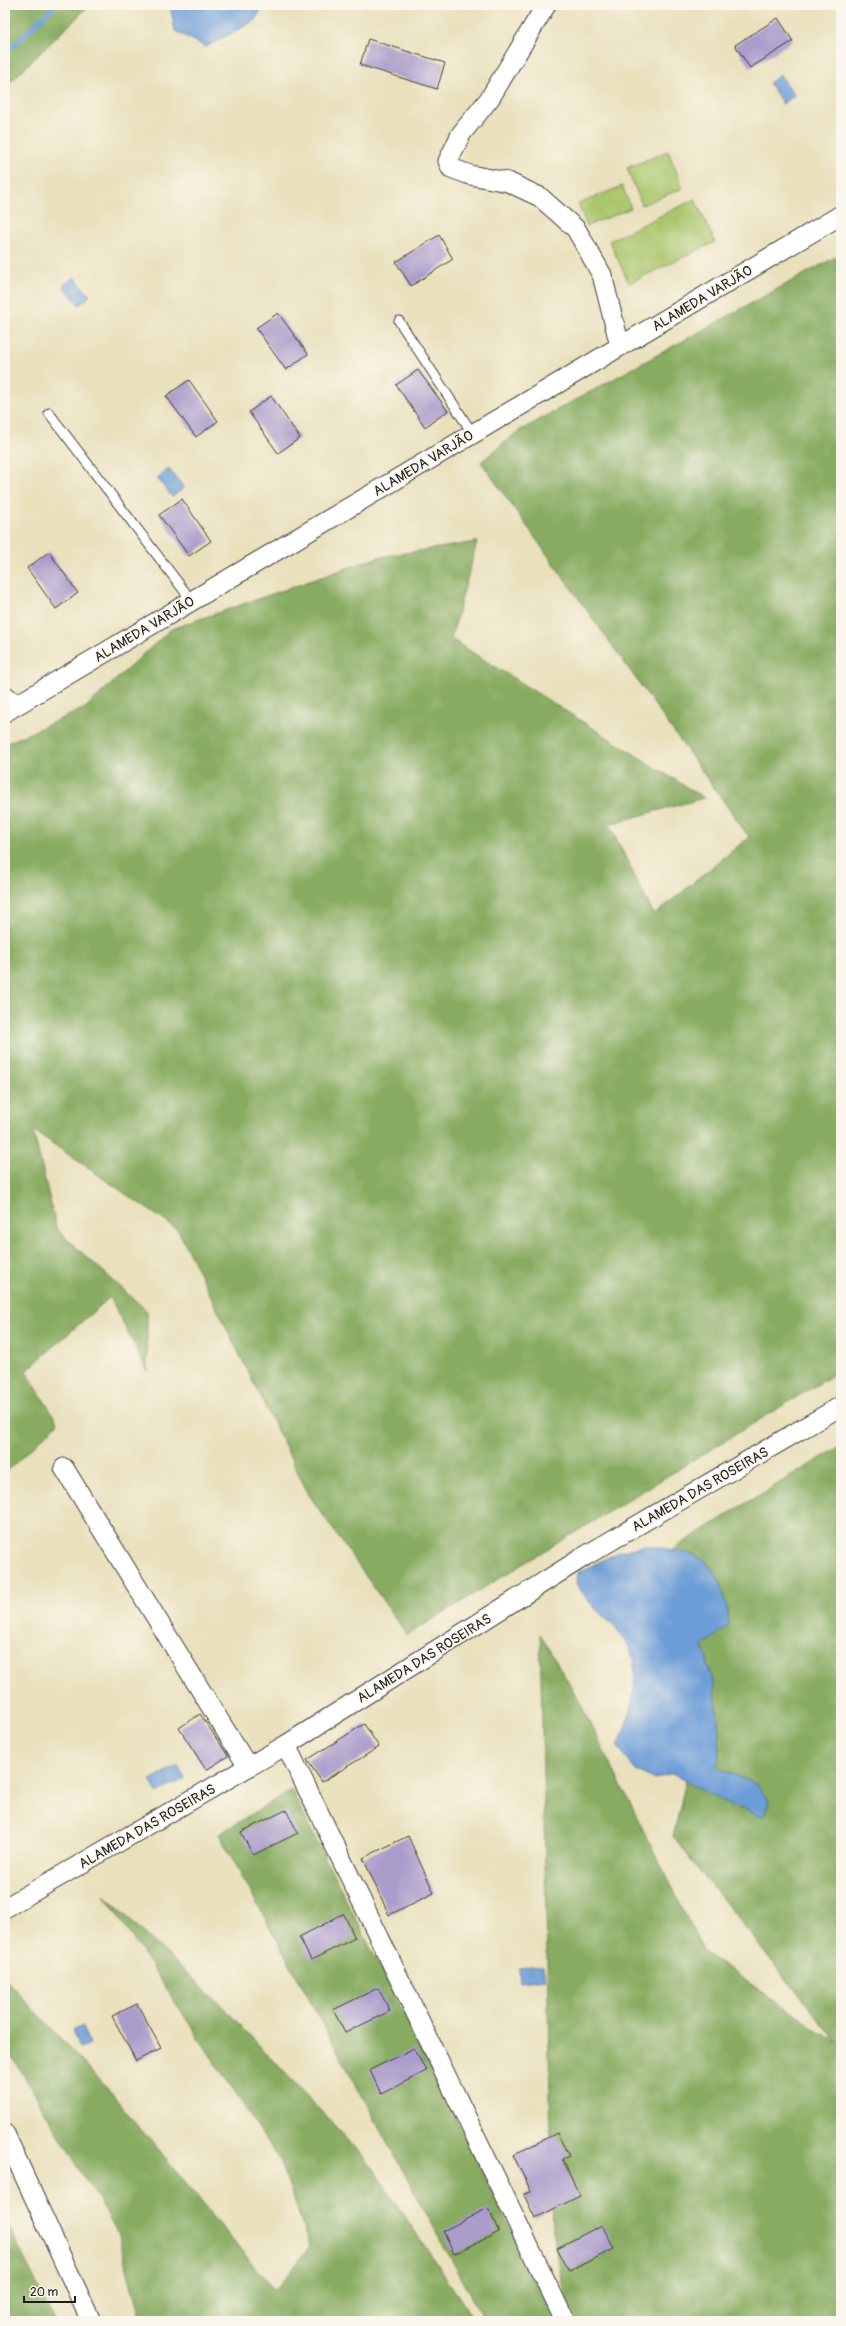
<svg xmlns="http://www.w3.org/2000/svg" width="846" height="2326" viewBox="0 0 846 2326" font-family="Pangolin,sans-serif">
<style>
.green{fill:#aac66d;stroke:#637144}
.forest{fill:#87ab60;stroke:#52643e}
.water{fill:#6d9dd7;stroke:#445c7a}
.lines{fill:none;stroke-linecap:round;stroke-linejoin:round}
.stream{stroke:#6d9dd7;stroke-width:5}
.building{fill:#ab9dcb}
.service-casing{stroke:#3b3934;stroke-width:11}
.minor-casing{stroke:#3b3934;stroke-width:21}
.service{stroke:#fff;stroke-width:9}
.minor{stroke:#fff;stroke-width:19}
.labels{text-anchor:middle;stroke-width:3.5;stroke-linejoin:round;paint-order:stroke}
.street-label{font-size:14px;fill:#1c1c1c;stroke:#fbf7ec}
</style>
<rect width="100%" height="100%" fill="#fbf7ec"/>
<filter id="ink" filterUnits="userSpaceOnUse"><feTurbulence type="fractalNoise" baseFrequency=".025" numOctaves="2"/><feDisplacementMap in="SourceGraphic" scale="8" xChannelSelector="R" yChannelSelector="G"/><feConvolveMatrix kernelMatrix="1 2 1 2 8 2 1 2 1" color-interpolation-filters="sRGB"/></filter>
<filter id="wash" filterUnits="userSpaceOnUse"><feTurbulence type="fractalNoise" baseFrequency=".012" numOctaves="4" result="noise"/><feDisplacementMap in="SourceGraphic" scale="16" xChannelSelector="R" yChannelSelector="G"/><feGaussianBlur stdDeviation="0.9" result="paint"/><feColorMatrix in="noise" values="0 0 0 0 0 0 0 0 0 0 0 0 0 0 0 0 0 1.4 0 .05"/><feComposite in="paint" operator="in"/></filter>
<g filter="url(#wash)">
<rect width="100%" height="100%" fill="#e9e0bc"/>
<g class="green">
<path d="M668,151L683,188L642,205L627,168Z"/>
<path d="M622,186L631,208L587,226L578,204Z"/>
<path d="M695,199L715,242L629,283L609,241Z"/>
</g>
<g class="forest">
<path d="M5,5H90L5,87Z"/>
<path d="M841,254V1370L407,1635L309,1495L178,1230L33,1130L57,1230L147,1311V1371L110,1297L26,1371L58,1423L5,1473V744L85,708L171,629L379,557L477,542L451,639L704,798L609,824L654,915L749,837L481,462L517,432Z"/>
<path d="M841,1446V2321H571L553,2237L540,1634L578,1699L704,1952L837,2043L673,1837L700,1720L655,1561L736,1509Z"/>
<path d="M291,1790L558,2321H485L219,1834Z"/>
<path d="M104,1895L225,2009L367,2160L475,2321H141L117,2232L5,2044V1979L105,2086L275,2291L310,2247L281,2162Z"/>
<path d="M5,2218L54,2321H5Z"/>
</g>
<g class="water">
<path d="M170,5H265L254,21L206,47L175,31Z"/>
<path d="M780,75L795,95L783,104L769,83Z"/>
<path d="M74,277L90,296L79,305L63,286Z"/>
<path d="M169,469L184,488L172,497L157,478Z"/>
<path d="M645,1545C661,1548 678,1550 693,1555C721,1564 726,1600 729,1625L703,1646C717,1689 721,1723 718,1768L756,1784L770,1803L763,1816L728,1804L672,1773L654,1780L634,1769L618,1747C631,1712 648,1664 619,1632C611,1622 601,1616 593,1606C587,1600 582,1592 576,1584L577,1573L619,1552Z"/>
<path d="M178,1765L185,1779L157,1793L150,1780Z"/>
<path d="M543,1966L545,1979L520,1982L519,1968Z"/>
<path d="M83,2026L89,2044L80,2048L73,2030Z"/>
</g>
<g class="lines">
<path class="stream" d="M5,54L55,5"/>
</g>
<g id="blocks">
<g class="building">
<path d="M778,18L793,41L750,68L735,45Z"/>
<path d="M368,39L445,63L437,89L360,65Z"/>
<path d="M439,235L453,259L411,286L396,262Z"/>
<path d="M278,313L308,354L286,370L256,328Z"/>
<path d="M418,370L448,411L425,427L396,385Z"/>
<path d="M189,380L218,421L196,437L166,396Z"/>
<path d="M271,396L300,438L278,453L249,412Z"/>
<path d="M182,499L211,541L189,556L159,515Z"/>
<path d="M49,552L78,593L56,609L27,568Z"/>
<path d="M200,1714L228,1756L206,1770L179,1728Z"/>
<path d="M364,1724L379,1747L322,1782L307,1760Z"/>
<path d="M286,1810L298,1833L253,1855L241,1832Z"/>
<path d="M408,1836L434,1893L389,1915L363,1858Z"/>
<path d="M344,1914L355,1938L311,1960L299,1937Z"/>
<path d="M378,1988L390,2011L345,2033L333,2010Z"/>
<path d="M137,2004L161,2048L136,2061L112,2016Z"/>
<path d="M414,2048L426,2071L381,2094L370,2070Z"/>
<path d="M557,2133L569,2156L562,2159L580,2196L535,2218L524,2195L531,2191L513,2155Z"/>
<path d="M488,2208L499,2232L454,2254L443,2231Z"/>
<path d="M602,2225L614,2249L569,2271L557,2248Z"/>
</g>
</g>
</g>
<g filter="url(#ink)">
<use href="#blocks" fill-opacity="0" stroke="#3b3934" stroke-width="1"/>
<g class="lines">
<g class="service-casing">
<g id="service">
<path d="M399,321L473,434"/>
<path d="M49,413L192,601"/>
<path d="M5,689L21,702"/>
</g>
</g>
<g class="minor-casing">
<g id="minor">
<path d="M546,5L490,98L461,134L448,161L451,168L470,175L508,182L540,197L576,229L602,275L620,346"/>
<path d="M5,712L841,215"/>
<path d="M64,1468L248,1767"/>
<path d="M286,1745L565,2321"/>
<path d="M5,1908L286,1745L585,1556L841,1406"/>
<path d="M5,2134L91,2321"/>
</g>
</g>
<use href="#service" class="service"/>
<use href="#minor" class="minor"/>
</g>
</g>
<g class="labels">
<g class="street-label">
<text transform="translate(702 298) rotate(-31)" y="5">ALAMEDA VARJÃO</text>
<text transform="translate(423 463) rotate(-31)" y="5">ALAMEDA VARJÃO</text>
<text transform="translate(144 629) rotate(-31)" y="5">ALAMEDA VARJÃO</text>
<text transform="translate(700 1489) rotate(-30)" y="5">ALAMEDA DAS ROSEIRAS</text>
<text transform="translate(424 1658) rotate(-32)" y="5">ALAMEDA DAS ROSEIRAS</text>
<text transform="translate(147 1826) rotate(-30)" y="5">ALAMEDA DAS ROSEIRAS</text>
</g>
</g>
<rect width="846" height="2326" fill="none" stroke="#fbf7ec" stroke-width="20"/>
<path d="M24 2296v6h51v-6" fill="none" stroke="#1c1c1c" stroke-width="2"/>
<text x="30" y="2296" font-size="12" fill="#1c1c1c" stroke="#fbf7ec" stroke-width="3" paint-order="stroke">20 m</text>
</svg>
